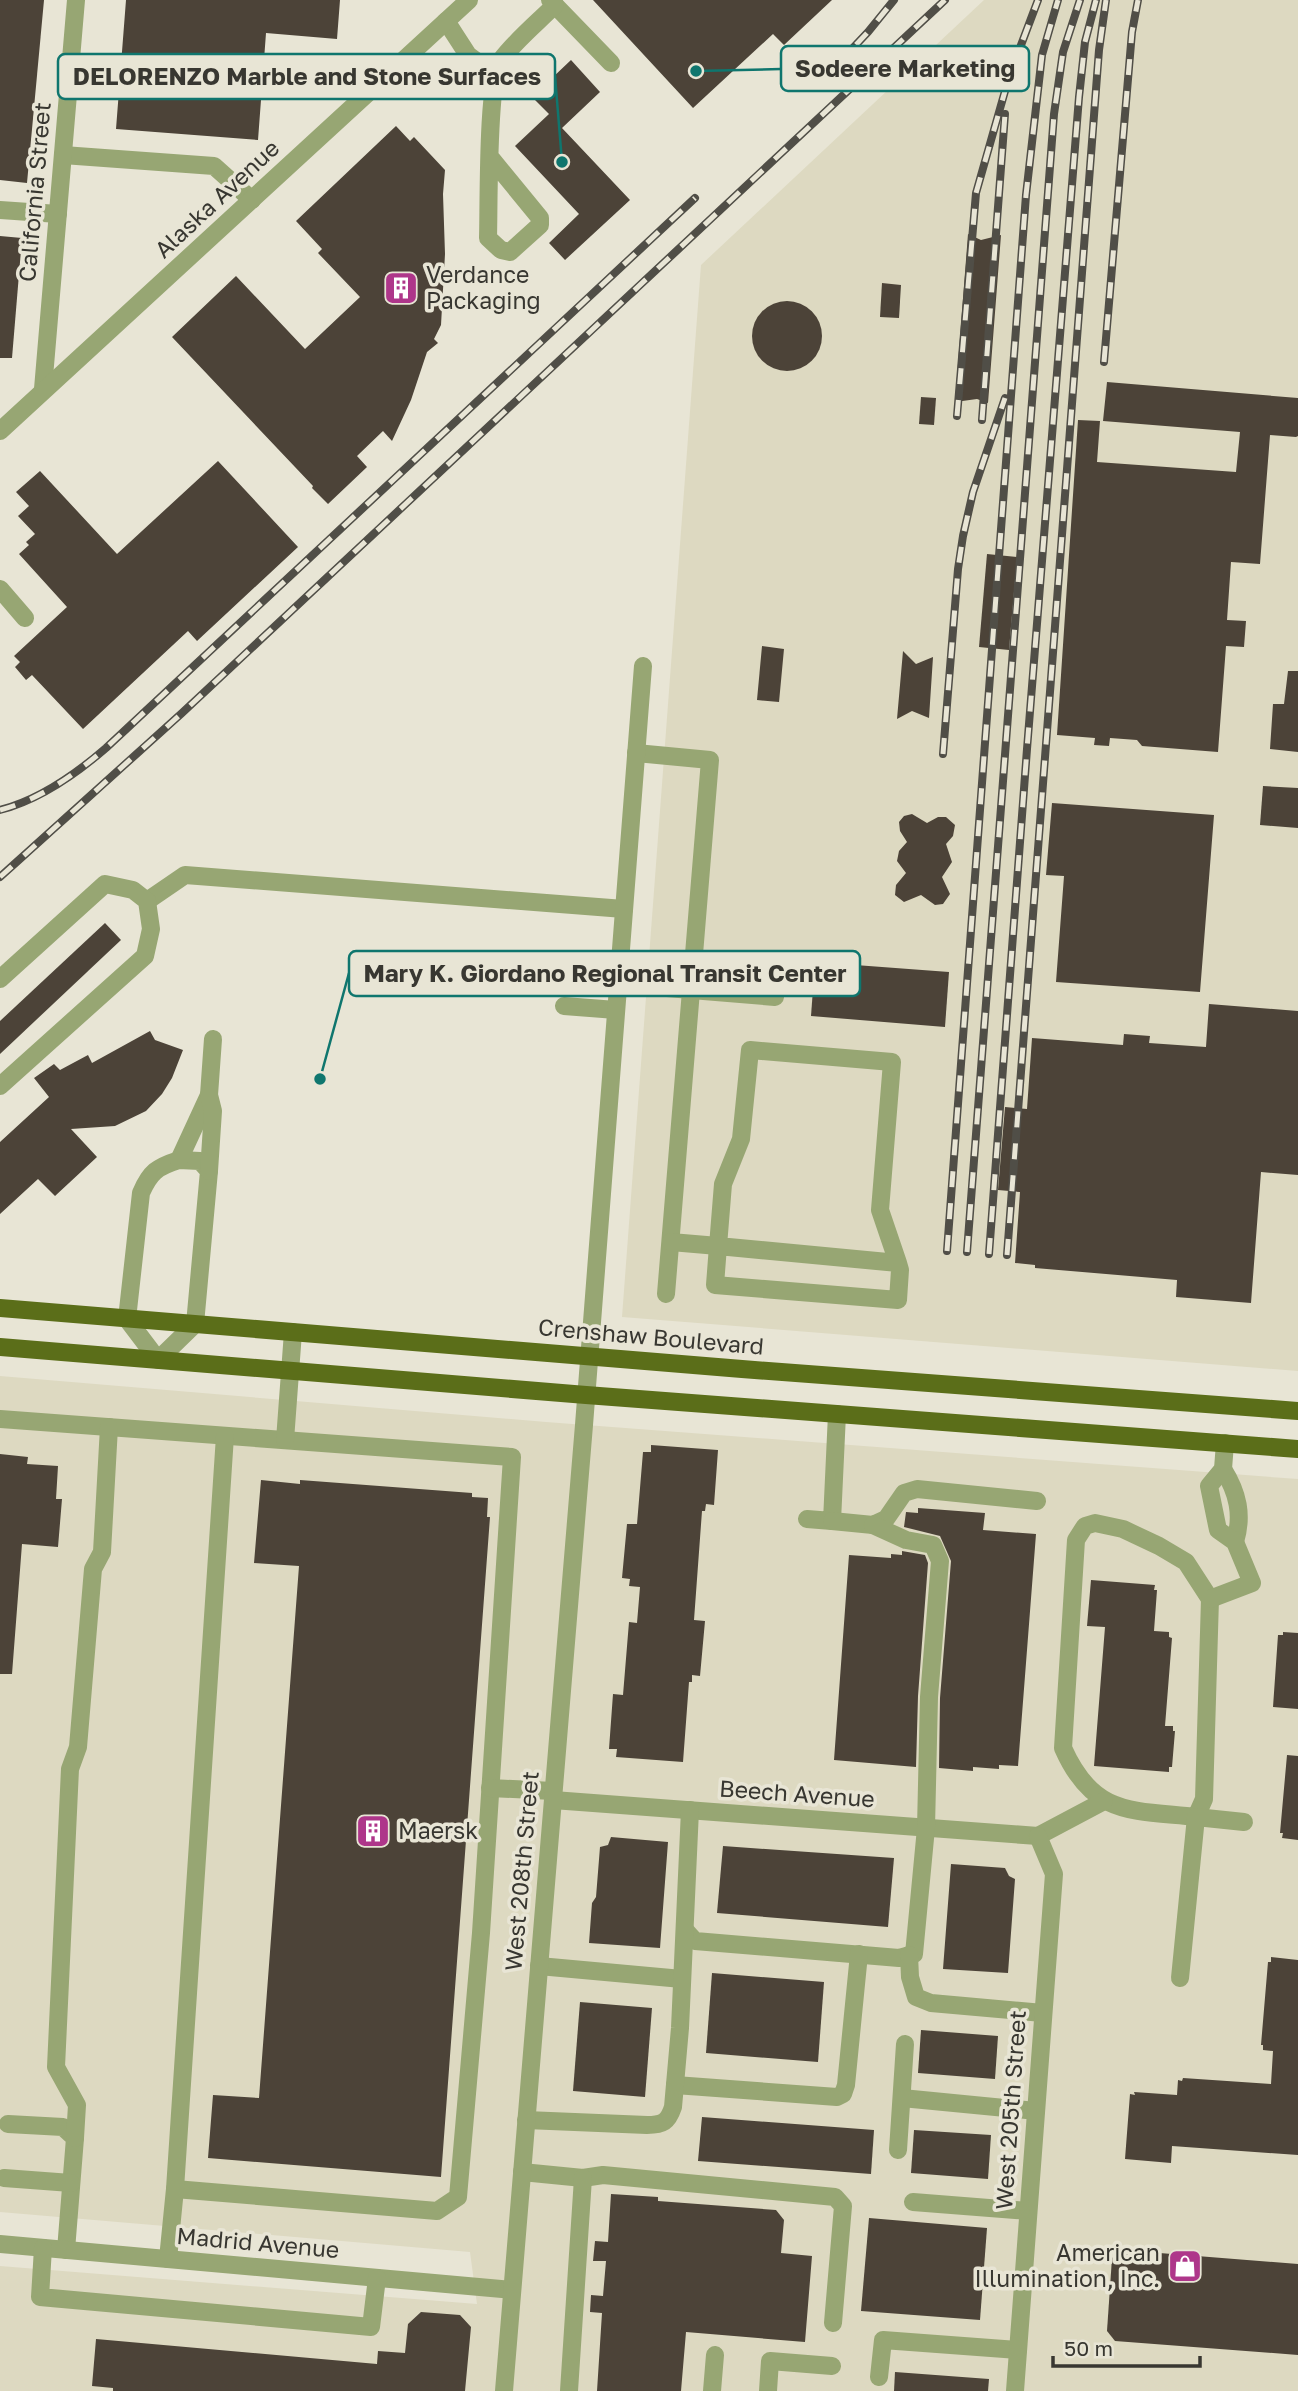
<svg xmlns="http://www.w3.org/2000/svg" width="1298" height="2391" viewBox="0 0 1298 2391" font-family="'Golos Text',sans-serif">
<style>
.built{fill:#ddd9c1}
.building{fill:#4c4338}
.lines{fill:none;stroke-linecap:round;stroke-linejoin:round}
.minor{stroke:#97a673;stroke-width:18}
.major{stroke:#5b6e19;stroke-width:18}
.rail-casing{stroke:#504e47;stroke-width:8}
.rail{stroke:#e8e5d5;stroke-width:5;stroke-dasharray:16;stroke-linecap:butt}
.labels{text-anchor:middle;stroke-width:7;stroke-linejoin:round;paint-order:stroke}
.street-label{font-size:23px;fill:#383731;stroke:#e8e5d5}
.poi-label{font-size:23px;fill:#383731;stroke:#e8e5d5;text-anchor:start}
.leader{fill:none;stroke:#0f766e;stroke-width:2.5}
.callout-dot{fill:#0f766e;stroke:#e8e5d5;stroke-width:2.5}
.callout{fill:#e8e5d5;stroke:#0f766e;stroke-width:2.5}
.callout-label{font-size:24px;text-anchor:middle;font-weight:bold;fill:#383731}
</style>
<rect width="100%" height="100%" fill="#e8e5d5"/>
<g class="built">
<path d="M984,0H1298V1371L622,1317L701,265Z"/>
<path d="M0,1376L546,1422L1298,1479V2391H0V2266L477,2304L470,2252L0,2212Z"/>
</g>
<g class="building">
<path d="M0,0H44L27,183L0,180Z"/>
<path d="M126,0H340L337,39L266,33L258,140L116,129Z"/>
<path d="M593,0H832L784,45L773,34L693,108Z"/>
<path d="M571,60L600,92L562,128L630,200L565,260L549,243L579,214L515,146L549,114L532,97Z"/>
<path d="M396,126L410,141L414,137L445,170L443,194L445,254L441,325L434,339L438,343L427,352L411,400L392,441L383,431L357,456L367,467L328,504L312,488L313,486L172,337L236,276L305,349L360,297L318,253L322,249L296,221Z"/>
<path d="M968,234L981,240L1001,235L988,403L977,399L955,402Z"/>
<path d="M0,236L22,238L12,358H0Z"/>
<path d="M882,283L901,285L899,318L880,317Z"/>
<circle cx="787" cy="336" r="35"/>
<path d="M1107,382L1298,398V436L1296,437L1270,435L1260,564L1231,562L1227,620L1246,621L1244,647L1226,646L1218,752L1142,746L1137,740L1110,738L1109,746L1094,745L1095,738L1057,735L1078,420L1100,421L1097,462L1236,472L1240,432L1103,421Z"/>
<path d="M921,397L936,398L934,425L919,424Z"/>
<path d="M218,461L298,547L197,641L188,631L83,729L32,675L26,680L15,667L20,662L14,656L67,607L19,554L29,545L26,542L35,534L18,516L29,506L16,492L40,471L117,554Z"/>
<path d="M987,554L1017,557L1009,650L979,647Z"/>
<path d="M762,646L784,649L779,702L757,700Z"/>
<path d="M903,651L916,664L933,657L929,718L912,711L897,719Z"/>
<path d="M1288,671H1298V752L1270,749L1273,704H1284Z"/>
<path d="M1263,786L1298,788V828L1260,825Z"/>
<path d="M1052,803L1214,815L1200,992L1056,982L1064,876L1046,875Z"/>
<path d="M912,814L927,823L938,817H946L955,825L953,836L946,844L952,862L942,877L950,894L943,904L935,905L921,895L904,902L895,895L896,885L906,873L897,861L899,851L907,842L900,831L899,822L904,816Z"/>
<path d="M105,923L121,940L0,1054V1021Z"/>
<path d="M815,962L949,972L945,1027L811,1016Z"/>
<path d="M1209,1004L1298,1011V1175L1261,1172L1251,1303L1176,1297L1177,1280L1035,1268V1265L1015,1263L1020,1192L998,1190L1005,1107L1027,1109L1032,1038L1123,1045L1124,1034L1150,1036L1149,1043L1206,1047Z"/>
<path d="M150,1031L155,1040L183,1050L172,1078L162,1094L146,1111L115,1126L71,1129L97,1157L55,1196L38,1179L0,1214V1142L49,1097L34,1078L54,1064L60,1070L88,1055L92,1063Z"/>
<path d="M651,1445L718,1450L714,1505L706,1504L705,1511H702L694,1620L705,1621L700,1676L692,1675V1682H689L683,1762L616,1757L617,1749H609L613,1694L623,1695L629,1622L637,1623L640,1587L629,1586L630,1579L622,1578L627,1524H637L643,1452H651Z"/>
<path d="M0,1454L28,1457L27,1464L58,1466L56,1499H62L58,1547L22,1544L12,1674H0Z"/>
<path d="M261,1480L300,1484V1480L472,1493V1497L488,1498L487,1517H490L441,2177L208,2158L213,2095L259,2098L299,1566L254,1563Z"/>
<path d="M918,1508L985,1513L983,1530L1036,1534L1018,1766L999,1765V1769L973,1767V1771L939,1768L940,1698L951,1561L940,1536L904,1527L906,1512L918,1513Z"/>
<path d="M902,1551L925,1555L928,1563L918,1696L916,1767L834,1760L849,1555L891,1558V1554L902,1555Z"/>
<path d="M1091,1580L1155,1585L1154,1590H1157L1154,1631L1169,1632V1637L1172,1638L1165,1726H1173V1731H1175L1172,1767H1169V1772L1094,1766L1105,1627L1087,1626Z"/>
<path d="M1283,1632L1298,1633V1709L1273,1707L1278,1635H1283Z"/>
<path d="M1287,1755L1298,1756V1840L1282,1838L1283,1833H1280Z"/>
<path d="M611,1837L668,1842L660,1948L589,1943L592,1903L596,1897L600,1847L608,1845Z"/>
<path d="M723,1846L894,1858L888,1927L717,1913Z"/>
<path d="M951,1864L1005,1868L1009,1876L1015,1879L1008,1973L943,1969Z"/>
<path d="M1271,1957L1298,1960V2155L1172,2146L1171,2163L1125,2159L1130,2094L1135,2095L1134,2092L1177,2095L1178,2080L1182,2081L1183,2078L1271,2084L1273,2051L1263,2050V2045H1261L1268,1962H1271Z"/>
<path d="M712,1973L824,1982L818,2062L706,2053Z"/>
<path d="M580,2002L652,2008L645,2097L573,2091Z"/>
<path d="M921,2030L998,2036L995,2079L918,2073Z"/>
<path d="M702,2117L874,2130L871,2174L698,2161Z"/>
<path d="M914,2130L991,2135L988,2179L911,2173Z"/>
<path d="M611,2194L658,2197V2201L776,2210L784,2220L781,2253L812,2256L805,2342L686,2332L681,2391H597L602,2313L590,2312L591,2295L603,2296L606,2261H593L595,2241L608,2242Z"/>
<path d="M869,2218L987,2228L980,2320L861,2311Z"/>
<path d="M1122,2250L1298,2264V2355L1115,2341L1107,2331L1112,2258Z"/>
<path d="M421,2312L460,2315L471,2327L465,2391H113V2388L92,2386L96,2339L377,2364L378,2351L405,2353L408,2324Z"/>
<path d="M895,2372L989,2379L988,2391H894Z"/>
</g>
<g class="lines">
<g class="minor">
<path d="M550,0L611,63"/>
<path d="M446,21L468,55L494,74"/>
<path d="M63,155L214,166L252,200"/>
<path d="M490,157L540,218V225L510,252L501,250L488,238C489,207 487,79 501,60C516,40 537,23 555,5"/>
<path d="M0,210L58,214"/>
<path d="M43,389L76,0"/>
<path d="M0,431L469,0"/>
<path d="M0,589L25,618"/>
<path d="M636,753L710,760L666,1294"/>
<path d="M147,901L185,875L624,909"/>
<path d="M0,979L105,884L133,890L147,901L151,929L145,956L0,1086"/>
<path d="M618,984L775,997"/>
<path d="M564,1006L616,1010"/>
<path d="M179,1160L200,1161L209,1171L195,1324L158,1360L127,1319L141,1193C150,1172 157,1167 179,1160Z"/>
<path d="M179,1160L209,1095"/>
<path d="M209,1171L213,1111L209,1095L213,1039"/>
<path d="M671,1242L718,1246L715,1285L898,1300L900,1270L898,1263L880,1210L892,1062L750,1050L741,1139L723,1184L718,1246L898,1263"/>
<path d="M0,1419L512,1457L481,1933L458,2197L437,2211L175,2189"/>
<path d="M285,1440L293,1332"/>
<path d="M1223,1469C1238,1493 1243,1515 1235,1542"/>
<path d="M807,1519L832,1521L837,1414"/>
<path d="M832,1521L873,1525L886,1519L904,1493L917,1489L1037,1501"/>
<path d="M1095,1523L1123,1529L1159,1546L1186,1562L1210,1599L1204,1799L1196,1817C1131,1810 1093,1816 1063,1748L1076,1540L1085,1526Z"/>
<path d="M1210,1599L1252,1583L1235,1542L1218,1530L1209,1486L1223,1469L1225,1443"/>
<path d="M490,1788L553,1791"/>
<path d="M553,1800L1038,1836"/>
<path d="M1038,1836L1104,1801"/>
<path d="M685,1930L695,1941L899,1958L914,1954L926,1828L929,1697L940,1561L933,1545L906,1540L873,1525"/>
<path d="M909,1955L910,1977L916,1997L931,2003L1043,2013"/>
<path d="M539,1966L682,1979"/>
<path d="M1180,1978L1196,1817L1244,1822"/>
<path d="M675,2085L837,2097L843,2094L846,2085L859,1954"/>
<path d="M902,2098L1036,2111"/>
<path d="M526,2120L647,2125C663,2125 668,2122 673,2107L680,2028L690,1810"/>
<path d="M8,2124L63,2127L75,2138L66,2250"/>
<path d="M75,2138L77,2105L56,2067L70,1769L78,1747L93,1569L102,1552L109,1427"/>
<path d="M898,2150L905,2044"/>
<path d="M522,2172L583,2178L603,2175L835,2197L843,2206L833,2323"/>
<path d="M4,2178L71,2183"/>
<path d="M913,2202L1028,2211"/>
<path d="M0,2244L512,2290"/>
<path d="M43,2248L40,2297L371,2327L377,2278"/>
<path d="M168,2259L175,2189L225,1436"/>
<path d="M879,2377L883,2340L1018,2350"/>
<path d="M504,2391L584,1425L643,666"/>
<path d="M569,2391L583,2178"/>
<path d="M712,2391L715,2355"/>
<path d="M768,2391L770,2361L832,2366"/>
<path d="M1015,2391L1054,1874L1038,1836"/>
</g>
<g class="major">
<path d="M0,1308L742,1369L1298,1411"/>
<path d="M0,1347L586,1395L1298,1449"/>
</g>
<g class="rail-casing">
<g id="rail">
<path d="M834,68L868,32L894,0"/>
<path d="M1104,362L1132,32L1138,0"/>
<path d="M957,416L976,193L1009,77L1038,0"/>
<path d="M982,420L1005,114"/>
<path d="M943,754L958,569L963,536L973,492L1005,398"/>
<path d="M0,810C39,800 76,774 106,748L695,198"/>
<path d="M0,877L182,713L945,0"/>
<path d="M947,1251L1026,195L1042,55L1058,0"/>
<path d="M967,1252L1054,114L1063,52L1080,0"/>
<path d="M989,1254L1027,749L1079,97L1085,42L1096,0"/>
<path d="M1007,1255L1099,50L1106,0"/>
</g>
</g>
<use href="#rail" class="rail"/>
</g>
<defs>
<g id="building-square" transform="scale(1.75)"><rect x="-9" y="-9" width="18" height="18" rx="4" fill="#ae368a" stroke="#e8e5d5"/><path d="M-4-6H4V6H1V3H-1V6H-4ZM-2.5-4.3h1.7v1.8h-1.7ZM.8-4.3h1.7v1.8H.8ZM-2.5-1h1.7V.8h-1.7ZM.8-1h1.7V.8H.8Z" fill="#fff"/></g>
<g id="shop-square" transform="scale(1.75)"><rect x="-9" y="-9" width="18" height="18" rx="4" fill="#ae368a" stroke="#e8e5d5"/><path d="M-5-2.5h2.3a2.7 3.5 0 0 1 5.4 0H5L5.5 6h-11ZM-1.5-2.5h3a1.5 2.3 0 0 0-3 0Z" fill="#fff"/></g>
</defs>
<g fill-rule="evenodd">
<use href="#building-square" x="401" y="288"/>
<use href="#building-square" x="373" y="1831"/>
<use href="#shop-square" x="1185" y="2266"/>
</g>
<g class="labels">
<g class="street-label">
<text transform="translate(35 192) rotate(-85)" y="8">California Street</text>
<text transform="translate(217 199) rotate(-43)" y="8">Alaska Avenue</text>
<text transform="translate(651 1337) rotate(5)" y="8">Crenshaw Boulevard</text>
<text transform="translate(797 1794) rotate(4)" y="8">Beech Avenue</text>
<text transform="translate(522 1871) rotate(-85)" y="8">West 208th Street</text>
<text transform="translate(1011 2110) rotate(-86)" y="8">West 205th Street</text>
<text transform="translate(258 2243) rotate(5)" y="8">Madrid Avenue</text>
</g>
<g class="poi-label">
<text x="426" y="283">Verdance<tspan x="426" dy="26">Packaging</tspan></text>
<text x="398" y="1839">Maersk</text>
<text x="1160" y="2261" text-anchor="end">American<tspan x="1160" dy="26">Illumination, Inc.</tspan></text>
</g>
</g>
<path class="leader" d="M696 71L781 69M562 162L555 76M320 1079L349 973"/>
<g class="callout-dot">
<circle cx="696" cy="71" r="7"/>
<circle cx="562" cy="162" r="7"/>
<circle cx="320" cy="1079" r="7"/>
</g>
<g class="callout">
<rect x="781" y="46" width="248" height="45" rx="7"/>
<rect x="58" y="54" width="497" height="45" rx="7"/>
<rect x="349" y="951" width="511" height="45" rx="7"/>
</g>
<g class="callout-label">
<text x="905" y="77">Sodeere Marketing</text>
<text x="307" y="85">DELORENZO Marble and Stone Surfaces</text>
<text x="605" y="982">Mary K. Giordano Regional Transit Center</text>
</g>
<path d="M1053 2356v10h147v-10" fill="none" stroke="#383731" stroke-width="3.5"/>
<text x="1064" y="2356" font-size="21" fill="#383731" stroke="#e8e5d5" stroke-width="5" paint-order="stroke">50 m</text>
</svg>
